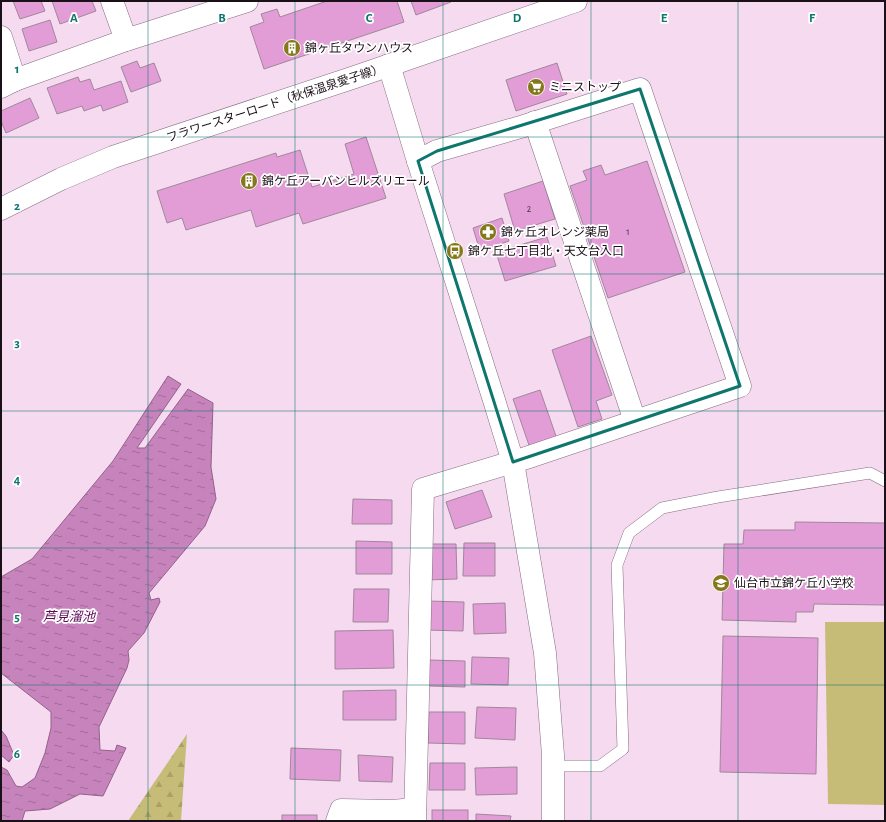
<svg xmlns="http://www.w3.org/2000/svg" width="886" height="822" viewBox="0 0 886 822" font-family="'Alegreya Sans','Noto Sans JP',sans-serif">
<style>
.forest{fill:url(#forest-firs)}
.park{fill:#c7bc77}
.water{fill:url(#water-ripples);stroke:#93618b}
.building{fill:#e29dd7;stroke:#a0879b}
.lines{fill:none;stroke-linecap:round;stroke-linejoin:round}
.service-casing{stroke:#856d81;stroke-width:12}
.minor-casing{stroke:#856d81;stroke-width:23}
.tertiary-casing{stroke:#856d81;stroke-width:23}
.secondary-casing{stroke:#856d81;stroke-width:23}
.service{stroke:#fff;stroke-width:11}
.minor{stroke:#fff;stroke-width:22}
.tertiary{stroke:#fff;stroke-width:22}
.secondary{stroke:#fff;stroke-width:22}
.marked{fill:none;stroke:#0f766e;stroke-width:3;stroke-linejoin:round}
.grid{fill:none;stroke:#0f766e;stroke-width:1;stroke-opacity:0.55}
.labels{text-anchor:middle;stroke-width:3.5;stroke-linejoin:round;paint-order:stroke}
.number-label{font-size:10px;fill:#4c3348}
.poi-label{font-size:12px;fill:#1a1018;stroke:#fff;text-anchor:start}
.street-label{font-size:12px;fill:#1a1018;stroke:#fff}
.water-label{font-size:13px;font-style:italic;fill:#5d0955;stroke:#fff}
.grid-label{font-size:13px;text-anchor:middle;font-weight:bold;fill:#0f766e;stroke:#fff;stroke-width:3.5;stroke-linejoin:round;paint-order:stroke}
</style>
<defs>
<pattern id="forest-firs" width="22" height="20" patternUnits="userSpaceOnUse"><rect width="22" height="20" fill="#c7bc77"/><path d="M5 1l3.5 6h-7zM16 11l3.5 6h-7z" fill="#aaa166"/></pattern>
<pattern id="water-ripples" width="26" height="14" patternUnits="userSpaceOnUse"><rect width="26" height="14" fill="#c784bc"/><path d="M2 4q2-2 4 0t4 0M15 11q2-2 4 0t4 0" fill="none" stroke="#a16b98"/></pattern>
</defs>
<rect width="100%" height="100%" fill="#f6daf0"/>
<path class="forest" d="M187,734L181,821H128Z"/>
<path class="park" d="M825,622H885V805L828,804Z"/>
<g class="water">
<path d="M168,376L181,384L137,448H145L188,389L213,403L211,467L216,499L205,526L149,593L151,600L159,598L160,602L144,633L128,651L129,660L127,668L99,727L100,750L115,751L117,745L126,748L103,796L80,794L50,809L25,811L22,821H1V767L7,770L16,786L22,787L35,778L45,753L51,728V712L1,673V577L32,559L113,461Z"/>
<path d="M1,730L6,736L14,755L9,762L1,755Z"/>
</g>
<g class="building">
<path d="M13,1H41L45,11L20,19Z"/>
<path d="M52,1H92L96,11L60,24Z"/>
<path d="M327,1H397L404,22L264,69L250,27L264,22L261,14L277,9L280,17Z"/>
<path d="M411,1H451V2L416,15Z"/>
<path d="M50,20L57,42L29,51L22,29Z"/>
<path d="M137,61L140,68L154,63L161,81L131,92L121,67Z"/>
<path d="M557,63L567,94L516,111L506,80Z"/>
<path d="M78,77L80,82L90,79L94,90L121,81L128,102L103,111L101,105L84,111L82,106L57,114L47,88Z"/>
<path d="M30,98L39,118L6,133L1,121V111Z"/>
<path d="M366,137L386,198L303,224L299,213L256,227L251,210L186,230L182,218L167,223L157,191L276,153L277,157L300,150L312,187L354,174L345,144Z"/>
<path d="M647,161L685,272L608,298L570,186L587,180L583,171L601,165L605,175Z"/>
<path d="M543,181L555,219L515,231L504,194Z"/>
<path d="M502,218L509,241L480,251L473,228Z"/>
<path d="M547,237L556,266L505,281L496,252Z"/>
<path d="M591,336L612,395L596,401L602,419L578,427L552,350Z"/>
<path d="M540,390L557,439L530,448L513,399Z"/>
<path d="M482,490L492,517L455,529L446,502Z"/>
<path d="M353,499L392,500V524H352Z"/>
<path d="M795,522L885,523V605L814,604L813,612H796V622L722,620L724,544H743L744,530H795Z"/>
<path d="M356,541L392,542V574H356Z"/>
<path d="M464,543H495V576H463Z"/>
<path d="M424,544H456L457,579L425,580Z"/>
<path d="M354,589H389L388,622H353Z"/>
<path d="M428,601L464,602L463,631L426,630Z"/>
<path d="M505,603L506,633L474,634L473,604Z"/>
<path d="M393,630L394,668L335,669V631Z"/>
<path d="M723,636L818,638L816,774L720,772Z"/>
<path d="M472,657L509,658L508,685L471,684Z"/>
<path d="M429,660L465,661V687L429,686Z"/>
<path d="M396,690V720H343V691Z"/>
<path d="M477,707L516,708L515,740L475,738Z"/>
<path d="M429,712H465V744L428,743Z"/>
<path d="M291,748L341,750L340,781L290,779Z"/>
<path d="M358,755L393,757L392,782L359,781Z"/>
<path d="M430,763H465V790H429Z"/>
<path d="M517,767V794L476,795L475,768Z"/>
<rect x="432" y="810" width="36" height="11"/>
<path d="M476,814L511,816L510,821H476Z"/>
<rect x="282" y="815" width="35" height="6"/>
</g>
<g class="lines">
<g class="service-casing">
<path id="service" d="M553,766H600L623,749L617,565L629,533L662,508L718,497L870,473L885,481"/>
</g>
<g class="minor-casing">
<g id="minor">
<path d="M112,1L126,40"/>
<path d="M1,37L15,80"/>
<path d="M1,87L15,80L126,40L247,1"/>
<path d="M535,122L635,421"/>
<path d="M337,821L341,810L392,811L415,809"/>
<path d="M415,821L423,489L526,458L740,386L640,89L524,126L437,151L418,161"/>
</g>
</g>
<g class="tertiary-casing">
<path id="tertiary" d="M389,65L418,161L494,400L513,462L545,653L553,755V821"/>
</g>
<g class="secondary-casing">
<path id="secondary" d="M1,209L61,179L113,157L355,77L576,1"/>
</g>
<use href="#service" class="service"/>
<use href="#minor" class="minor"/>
<use href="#tertiary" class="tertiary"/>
<use href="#secondary" class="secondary"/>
</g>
<path class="marked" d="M640,89L740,386L513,462L418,161L437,151Z"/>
<path class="grid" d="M148,1V821M295,1V821M443,1V821M591,1V821M738,1V821M1,137H885M1,274H885M1,411H885M1,548H885M1,685H885"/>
<defs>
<g id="building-disc" transform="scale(0.9)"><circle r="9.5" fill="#85781c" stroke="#fff"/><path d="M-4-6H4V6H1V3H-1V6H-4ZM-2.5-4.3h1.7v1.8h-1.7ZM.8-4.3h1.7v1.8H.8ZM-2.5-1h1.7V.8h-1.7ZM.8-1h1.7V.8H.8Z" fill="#fff"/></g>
<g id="supermarket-disc" transform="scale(0.9)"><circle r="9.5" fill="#85781c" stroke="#fff"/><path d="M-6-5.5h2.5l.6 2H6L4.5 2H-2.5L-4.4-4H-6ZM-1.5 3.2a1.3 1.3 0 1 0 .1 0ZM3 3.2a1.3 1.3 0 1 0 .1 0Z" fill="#fff"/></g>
<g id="pharmacy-disc" transform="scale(0.9)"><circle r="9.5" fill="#85781c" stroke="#fff"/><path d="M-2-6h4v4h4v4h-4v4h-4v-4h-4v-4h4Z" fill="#fff"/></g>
<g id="bus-disc" transform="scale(0.9)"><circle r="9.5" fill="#85781c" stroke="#fff"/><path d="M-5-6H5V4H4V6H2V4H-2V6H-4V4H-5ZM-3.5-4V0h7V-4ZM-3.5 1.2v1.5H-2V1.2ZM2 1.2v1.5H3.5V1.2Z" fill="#fff"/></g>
<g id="school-disc" transform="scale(0.9)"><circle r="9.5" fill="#85781c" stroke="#fff"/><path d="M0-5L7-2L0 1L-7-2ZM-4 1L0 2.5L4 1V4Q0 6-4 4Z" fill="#fff"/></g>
</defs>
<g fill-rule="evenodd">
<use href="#building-disc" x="292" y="48"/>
<use href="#supermarket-disc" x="536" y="87"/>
<use href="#building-disc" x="249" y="181"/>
<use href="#pharmacy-disc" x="488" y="232"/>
<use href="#bus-disc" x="455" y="251"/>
<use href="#school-disc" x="721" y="583"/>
</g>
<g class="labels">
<g class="number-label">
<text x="529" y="212">2</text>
<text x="628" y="235">1</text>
</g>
<g class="poi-label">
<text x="305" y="52">錦ヶ丘タウンハウス</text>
<text x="549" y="91">ミニストップ</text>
<text x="262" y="185">錦ケ丘アーバンヒルズリエール</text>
<text x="501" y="236">錦ヶ丘オレンジ薬局</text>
<text x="468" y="255">錦ケ丘七丁目北・天文台入口</text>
<text x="734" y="587">仙台市立錦ケ丘小学校</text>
</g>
<g class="street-label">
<text transform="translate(275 103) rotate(-18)" y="4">フラワースターロード（秋保温泉愛子線）</text>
</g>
<g class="water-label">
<text x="69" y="621">芦見溜池</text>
</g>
</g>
<g class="grid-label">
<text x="74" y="22">A</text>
<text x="222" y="22">B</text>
<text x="369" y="22">C</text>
<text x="517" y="22">D</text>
<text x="664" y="22">E</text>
<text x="812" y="22">F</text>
<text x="17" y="73">1</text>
<text x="17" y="210">2</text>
<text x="17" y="347">3</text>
<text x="17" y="484">4</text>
<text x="17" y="621">5</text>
<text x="17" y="758">6</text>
</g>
<rect width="886" height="822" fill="none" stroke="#1a1018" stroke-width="4"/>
</svg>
